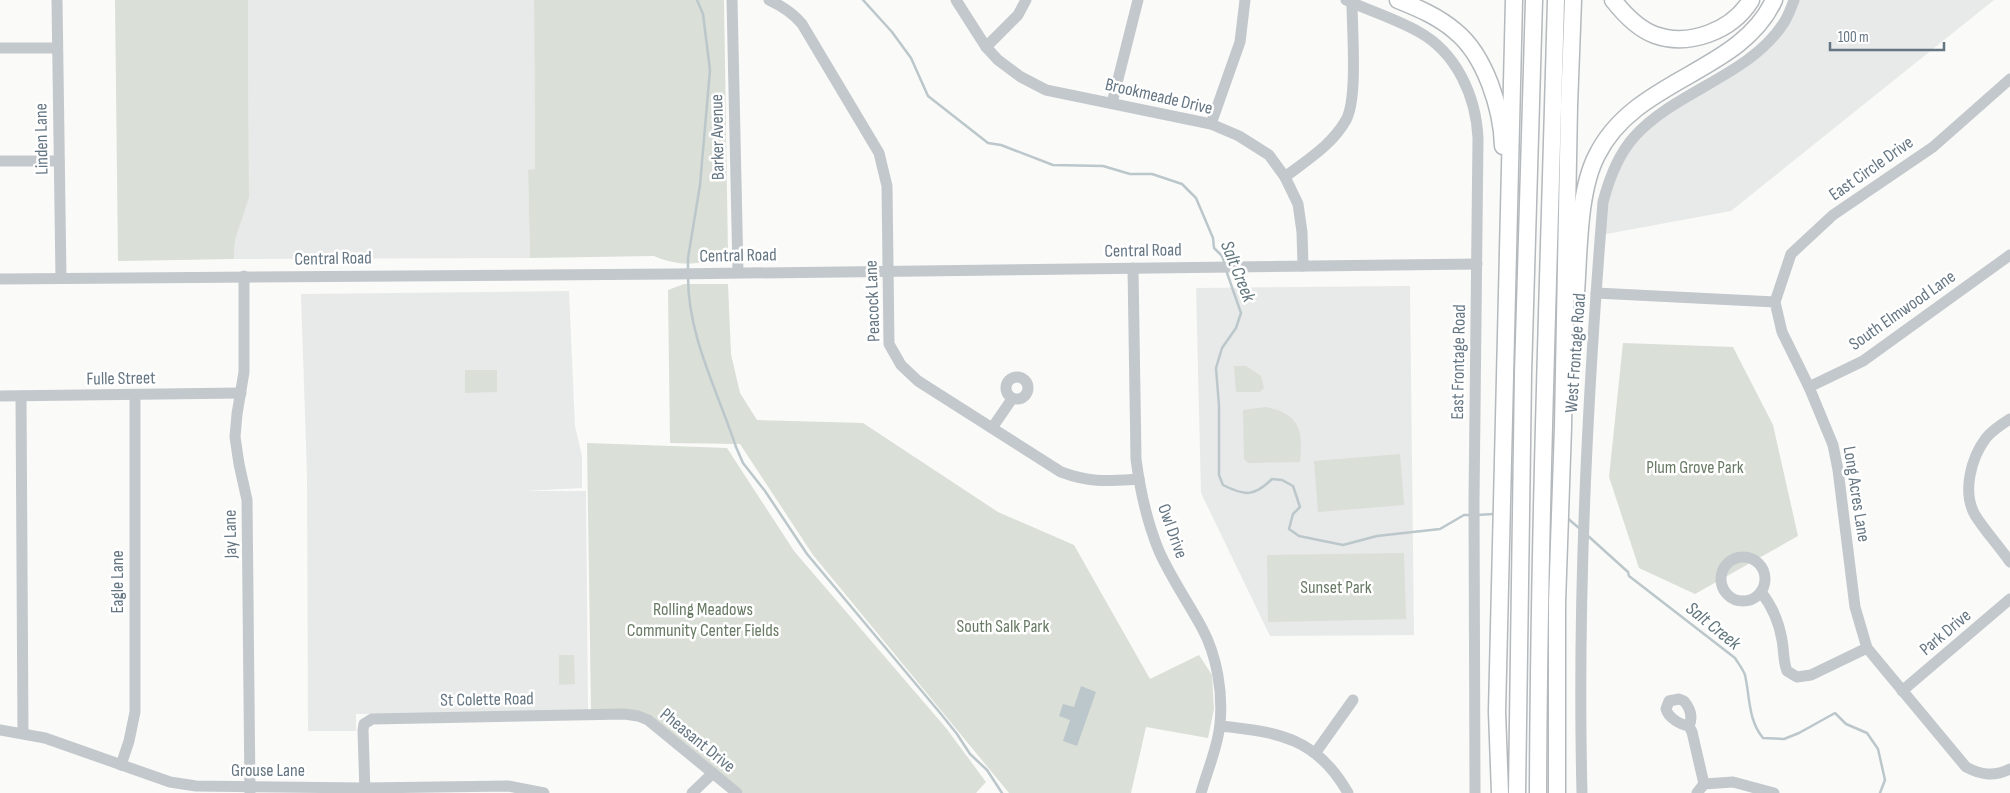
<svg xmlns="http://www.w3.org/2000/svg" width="2010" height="793" viewBox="0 0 2010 793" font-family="'Sofia Sans Condensed',sans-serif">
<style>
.built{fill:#e8e9e9}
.green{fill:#dadfd7}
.water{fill:#bbc7cb}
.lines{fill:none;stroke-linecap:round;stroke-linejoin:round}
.stream{stroke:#bbc7cb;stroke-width:2.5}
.highway-casing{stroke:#b4b9bd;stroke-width:19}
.minor{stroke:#c3c8cc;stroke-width:11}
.highway{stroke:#fff;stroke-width:16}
.labels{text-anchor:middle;stroke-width:5;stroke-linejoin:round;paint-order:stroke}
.street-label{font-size:18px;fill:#657683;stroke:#fff}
.park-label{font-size:18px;fill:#687a64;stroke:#fff}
.water-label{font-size:19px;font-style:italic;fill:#60757c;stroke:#fff}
</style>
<rect width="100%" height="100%" fill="#fafaf8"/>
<g class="built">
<path d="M248,0H534L535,170H528L530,258L234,259L235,240L249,198Z"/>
<path d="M1794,0H1994L1731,211L1601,235L1603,202L1634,137L1768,42Z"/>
<path d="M1410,286L1414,635L1270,636L1201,493L1196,288Z"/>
<path d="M569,291L575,426L582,456V488L525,491H586L588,712L356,714V731H308L307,475L301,294Z"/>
</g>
<g class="green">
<path d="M115,0H248L249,198L235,240L234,259L118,261Z"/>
<path d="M534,0H724L728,256C700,264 682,268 654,256L530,258L528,170L535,169Z"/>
<path d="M684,284H728L731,354L740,393L757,420L863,423L998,512L1074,545L1150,679L1199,655L1212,675L1214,709L1208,738L1146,727L1131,793H1009L813,555L740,444L670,443L668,290Z"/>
<path d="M1623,343L1733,347L1773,425L1798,536L1695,594L1639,568L1609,477Z"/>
<path d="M1234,366H1246L1261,376L1264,388L1260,392H1236Z"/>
<path d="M465,370H497V392L465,393Z"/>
<path d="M1266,407C1300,414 1303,430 1300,462L1248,463L1244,459L1243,410Z"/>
<path d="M587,443L727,448L794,551L946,728L986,782L976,793H743L675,737L636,711L591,710Z"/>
<path d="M1400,454L1404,505L1318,512L1314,461Z"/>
<path d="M1404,553L1406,619L1268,622L1267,555Z"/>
<path d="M559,655H574L575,684L559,685Z"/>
</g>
<path class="water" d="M1081,686L1096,692L1077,746L1063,741L1070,720L1059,716L1063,704L1074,707Z"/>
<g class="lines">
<g class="stream">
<path d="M863,0L892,32L911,58L928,96L988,143L1001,145L1053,165L1103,166L1130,174H1152L1182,184L1196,198L1213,238L1214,248L1222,256L1225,264"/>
<path d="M1226,270L1241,313L1236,328L1222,348L1216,368L1219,406V475L1223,485C1245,496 1254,497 1272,479L1282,480L1293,486L1300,507L1293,514L1289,529L1299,536L1343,545L1377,536L1440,529L1464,515H1471"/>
<path d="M688,271V258L700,185L710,70L703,14L697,0"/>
<path d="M688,277C688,337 718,392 736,447L743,463L765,491L807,554L941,714L957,734L970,754L987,770L1002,793"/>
<path d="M1477,515L1493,514"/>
<path d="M1566,517L1579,528"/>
<path d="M1587,535L1628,572L1629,576L1735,658C1738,663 1743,669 1745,675C1750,697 1748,720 1763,738L1784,739L1799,733L1835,713L1846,724L1867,733L1878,749L1885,780L1880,793"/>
</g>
<g class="highway-casing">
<g id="highway">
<path d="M1398,0C1418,8 1439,17 1455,31C1485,55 1502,109 1503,146"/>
<path d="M1613,0C1624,14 1638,29 1655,35C1689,47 1732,31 1751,0"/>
<path d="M1576,293C1579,252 1578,191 1597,155C1635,78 1741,73 1774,0"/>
<path d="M1500,793L1497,712L1514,0"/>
<path d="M1517,793L1523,374L1534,0"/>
<path d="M1538,793C1539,529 1549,264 1556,0"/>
<path d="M1557,793V603L1563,427L1569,106L1573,0"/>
</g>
</g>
<g class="minor">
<path d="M57,0L61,278"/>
<path d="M732,0L738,272"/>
<path d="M769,0C782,6 793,13 802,24L879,153L887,186L889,344L901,365L918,381L1061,472C1091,483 1107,481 1139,479"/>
<path d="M956,0L986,47L998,60L1021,77L1046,90L1211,124L1239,136L1269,155L1285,177L1298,204L1302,232L1303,266"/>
<path d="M1346,0C1370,11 1396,19 1419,32C1457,53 1476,97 1478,138L1474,502L1475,793"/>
<path d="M986,47L1018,15L1026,0"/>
<path d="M0,48H57"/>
<path d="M1112,103L1138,0"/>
<path d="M1211,124L1240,42L1245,0"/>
<path d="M0,161H59"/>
<path d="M1285,177C1307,160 1332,145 1346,120C1358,99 1352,29 1352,3"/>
<path d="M1133,268L1136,459C1140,490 1147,522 1159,551C1171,578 1188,602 1202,628C1217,656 1223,692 1220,724C1218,747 1207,771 1201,793"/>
<path d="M244,276V372L237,414L235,437L239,464L247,500L250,793"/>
<path d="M0,279L673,274L1477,264"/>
<path d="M1596,293L1775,302L1782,332L1809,387L1833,445L1838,470L1855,607L1867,648L1966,767C1981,775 1994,777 2010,769"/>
<path d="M1775,302L1791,254L1833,215L1933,147L2010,79"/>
<circle cx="1017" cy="388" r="11"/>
<path d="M1809,387L1863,361L2010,255"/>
<path d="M0,396L241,393"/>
<path d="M21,396L23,733"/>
<path d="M2010,419C2002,424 1992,431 1986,438C1971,458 1962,492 1975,515C1985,531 1999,546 2010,562"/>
<path d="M992,428L1012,399"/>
<circle cx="1743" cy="579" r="22"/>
<path d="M1761,592C1772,606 1779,622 1782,640C1784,650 1783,661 1787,671L1797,677L1811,675L1867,648"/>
<path d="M1902,691L2010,599"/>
<path d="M1220,726C1279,732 1317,738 1348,793"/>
<path d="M1689,726C1680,725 1668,717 1666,709L1669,701L1679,699L1684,701C1690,708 1693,717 1689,726L1692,732L1704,784L1697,793"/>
<path d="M0,730L45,738L170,782L196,786L365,788L508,786L544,793"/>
<path d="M1316,752L1353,700"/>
<path d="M121,765L129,741L135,712V396"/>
<path d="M1704,784L1733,782L1774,793"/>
<path d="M365,793L363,730L364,724L372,719L625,714L638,716L648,720L737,793"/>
<path d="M692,793L713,773"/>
<path d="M1582,793C1577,596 1587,399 1603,202C1609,179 1618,155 1634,137C1675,91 1749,76 1783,24C1788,17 1791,8 1794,0"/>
</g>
<use href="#highway" class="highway"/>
</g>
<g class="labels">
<g class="street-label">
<text transform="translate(1159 96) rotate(13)" y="6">Brookmeade Drive</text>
<text transform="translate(717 137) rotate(-91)" y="6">Barker Avenue</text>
<text transform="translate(41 139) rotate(-91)" y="6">Linden Lane</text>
<text transform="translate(1871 168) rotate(-35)" y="6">East Circle Drive</text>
<text transform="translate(1143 250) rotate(-1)" y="6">Central Road</text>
<text transform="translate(738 255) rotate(-1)" y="6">Central Road</text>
<text transform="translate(333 258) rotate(-1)" y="6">Central Road</text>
<text transform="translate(872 301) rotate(-92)" y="6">Peacock Lane</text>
<text transform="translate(1902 310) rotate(-35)" y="6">South Elmwood Lane</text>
<text transform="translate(1575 353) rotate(-86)" y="6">West Frontage Road</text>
<text transform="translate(1458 362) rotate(-89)" y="6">East Frontage Road</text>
<text transform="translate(121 378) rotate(-1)" y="6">Fulle Street</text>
<text transform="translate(1857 494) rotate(81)" y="6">Long Acres Lane</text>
<text transform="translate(1173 531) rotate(70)" y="6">Owl Drive</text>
<text transform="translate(230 534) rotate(-91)" y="6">Jay Lane</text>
<text transform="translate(117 582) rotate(-90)" y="6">Eagle Lane</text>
<text transform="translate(1945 632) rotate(-40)" y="6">Park Drive</text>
<text transform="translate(487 699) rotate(-1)" y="6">St Colette Road</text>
<text transform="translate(698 740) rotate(39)" y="6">Pheasant Drive</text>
<text x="268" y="776">Grouse Lane</text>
</g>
<g class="park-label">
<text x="1695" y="473">Plum Grove Park</text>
<text x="1336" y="593">Sunset Park</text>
<text x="703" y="615">Rolling Meadows<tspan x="703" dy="21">Community Center Fields</tspan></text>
<text x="1003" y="632">South Salk Park</text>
</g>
<g class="water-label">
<text transform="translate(1239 271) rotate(68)" y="7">Salt Creek</text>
<text transform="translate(1714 625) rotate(39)" y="7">Salt Creek</text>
</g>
</g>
<path d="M1830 42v8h114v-8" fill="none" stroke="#657683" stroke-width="2.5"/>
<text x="1838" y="42" font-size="15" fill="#657683" stroke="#ffffff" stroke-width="4" paint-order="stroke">100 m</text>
</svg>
